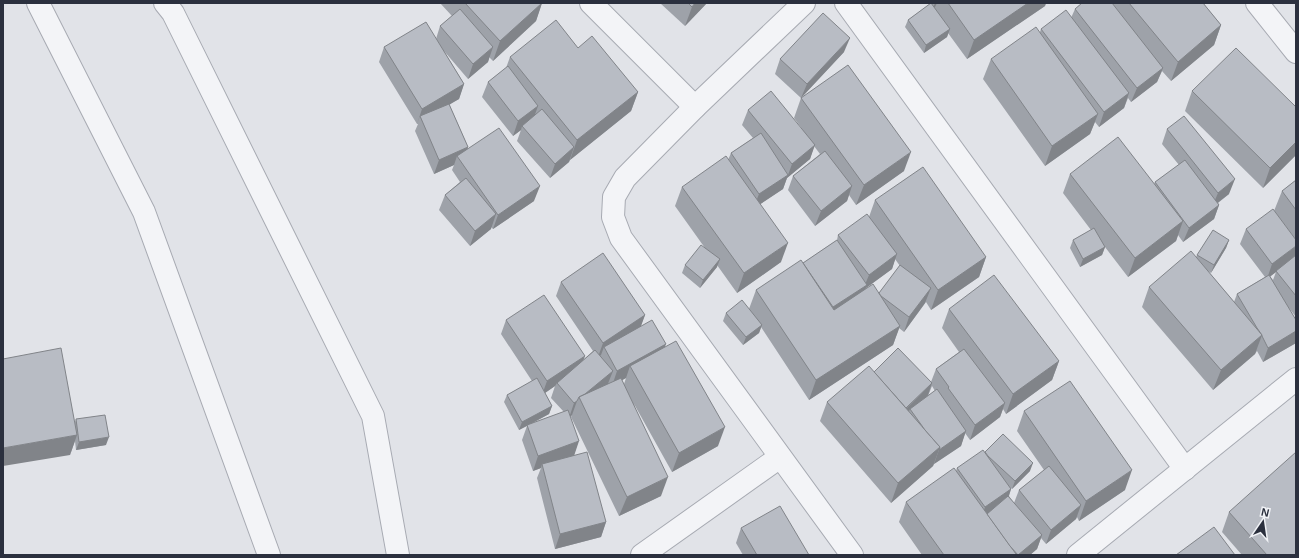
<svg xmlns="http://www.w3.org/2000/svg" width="1299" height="558" viewBox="0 0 1299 558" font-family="Helvetica,sans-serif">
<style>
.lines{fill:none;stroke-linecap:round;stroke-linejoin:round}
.minor-casing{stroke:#a7aab2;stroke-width:24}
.minor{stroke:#f3f4f7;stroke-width:22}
.wall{fill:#9ea2a9;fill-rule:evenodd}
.shaded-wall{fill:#818489}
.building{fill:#b8bcc4;stroke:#818489}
</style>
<rect width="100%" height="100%" fill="#e1e3e8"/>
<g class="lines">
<g class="minor-casing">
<g id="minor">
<path d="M38,3L144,212L269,555"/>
<path d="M165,3L173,13L373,416L398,555"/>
<path d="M591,3L695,107"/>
<path d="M804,3L695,107L625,178L614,197L613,217L621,238L852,555"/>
<path d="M846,3L1185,469"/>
<path d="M1257,3L1296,52"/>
<path d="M642,555L780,457"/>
<path d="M1078,555L1296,379"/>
</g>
</g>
<use href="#minor" class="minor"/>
</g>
<g class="wall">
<path d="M440,3H542L536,21L493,61L489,57L488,62L468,79L444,51L464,84L459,99L449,104L468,147V149L534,201L493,229L491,227V229L470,246L439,210L445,195L460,182L452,170L454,165L434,174L415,131L418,124H417L379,62L384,47L436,39L440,26L452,16Z"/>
<path d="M660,3H707L685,26Z"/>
<path d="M929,3H1046L1045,6L967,59L948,33L947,37L924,53L905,27L908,20L930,4Z"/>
<path d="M1082,3H1203L1221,25L1214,45L1171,81L1162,71L1157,82L1131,102L1128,98L1124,108L1099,127L1095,122L1090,134L1045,166L983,79L991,59L1040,32L1041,29L1071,18L1075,9Z"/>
<path d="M578,48L638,92L631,111L570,160L569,162L550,178L517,141L521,130L513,136L482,97L488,82L506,68L510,57Z"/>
<path d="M844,52L802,97L904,171L856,205L849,195L847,201L815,226L788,190L793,176L820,154L814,146L810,159L787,178L783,189L760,204L781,262L737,293L717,265V267L700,288L682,273L685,265L705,248L675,206L682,187L728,160L731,153L753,138L742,125L748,110L803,130L794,118L801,98L775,74L780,59Z"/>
<path d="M1192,91L1296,107V155L1263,188L1185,111Z"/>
<path d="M1167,129L1229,194L1218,203L1219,205L1214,219L1183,242L1178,235L1176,241L1128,277L1105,247L1102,255L1080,267L1070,248L1073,240L1091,230L1063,193L1070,174L1154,184L1155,182L1179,165L1162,144Z"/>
<path d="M1296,180V240L1274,211L1282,191Z"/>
<path d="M875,200L986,257L979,277L931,310L926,302L904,332L899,328L893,345L809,400L761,327L759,333L743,345L723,321L726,313L749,309L756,290L803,263L837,240L838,235L869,217ZM895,259L900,266L879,293L865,289L866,288L892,269Z"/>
<path d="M1246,229L1295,256L1296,255V317L1289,308L1296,320V343L1263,362L1257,351L1255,354L1213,390L1142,307L1149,287L1196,257L1197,255L1229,240L1226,248L1211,273L1208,271L1234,302L1237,294L1265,277L1240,244ZM1276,272L1273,280L1270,276Z"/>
<path d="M561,282L645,315L640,327L666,344L664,347L718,446L672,472L634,404L661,496L619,516L571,417L572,415L570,417L574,456L606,522L601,537L555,549L537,478L541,468L533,471L522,440L527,426L519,430L504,402L507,395L532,381L501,334L506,320L585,356L583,360L593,351L556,296ZM626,378L624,384L622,380ZM555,386L551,398L564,412L531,424L549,414L552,406L545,393Z"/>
<path d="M949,309L1059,361L1052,380L1006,414L1003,409L1000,417L970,440L965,433L961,446L934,464L933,466L891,503L820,421L827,402L874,372L931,382L936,369L959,352L942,328ZM932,386L935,391L928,396Z"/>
<path d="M1024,411L1125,490L1079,521L1077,517L1076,519L1046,544L1041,538L1037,549L1030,555H922L899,522L906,502L956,471L957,468L985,452L1030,471L1012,489L1011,488V489L1009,496L1014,503L1019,490L1044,470L1017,431Z"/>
<path d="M76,419L106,445L76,450L75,441L70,455L75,422Z"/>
<path d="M1229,512L1296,555H1242L1222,532Z"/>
<path d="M741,528L809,555H743L736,543Z"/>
</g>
<g class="shaded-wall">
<path d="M542,3L536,21L493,61L500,41Z"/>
<path d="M695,3H707L685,26L692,7Z"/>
<path d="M935,3H937L935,7L933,8Z"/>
<path d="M1028,3H1046L1045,6L967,59L974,40Z"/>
<path d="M1221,25L1214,45L1171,81L1178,62Z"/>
<path d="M950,29L947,37L924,53L926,45Z"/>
<path d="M850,38L844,52L801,98L807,84Z"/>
<path d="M493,47L488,62L468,79L473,64Z"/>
<path d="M1163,68L1157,82L1131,102L1137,88Z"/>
<path d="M464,84L459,99L422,121L420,116L417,124L422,109Z"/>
<path d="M638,92L631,111L570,160L577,140Z"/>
<path d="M1129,93L1124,108L1099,127L1104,112Z"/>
<path d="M538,106L533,120L522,126L521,130L513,136L518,121Z"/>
<path d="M1098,114L1090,134L1045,166L1052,146Z"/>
<path d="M1296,142V155L1263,188L1270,168Z"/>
<path d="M815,145L810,159L787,178L783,189L753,209L759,194L788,175L792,164Z"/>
<path d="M468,147L463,161L457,156L454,165L434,174L439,160Z"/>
<path d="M574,147L569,162L550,178L555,164Z"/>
<path d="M911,152L904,171L856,205L864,185Z"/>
<path d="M1235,179L1229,194L1212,207L1218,193Z"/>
<path d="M540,186L534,201L493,229L498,215Z"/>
<path d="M852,186L847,201L815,226L821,211Z"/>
<path d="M1219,205L1214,219L1183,242L1189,228Z"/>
<path d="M496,214L491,229L470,246L475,231Z"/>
<path d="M1183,221L1176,241L1128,277L1135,258Z"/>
<path d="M1229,240L1226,248L1211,273L1214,265Z"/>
<path d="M788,243L781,262L737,293L744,273Z"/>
<path d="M1296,246V252L1294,259L1276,271V272L1267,279L1272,264Z"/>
<path d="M1105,247L1102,255L1080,267L1083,259Z"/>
<path d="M897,254L892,269L866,288L862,300L828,322L833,307L864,287L869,275Z"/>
<path d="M986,257L979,277L931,310L938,290Z"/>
<path d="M720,259L717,267L700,288L703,280Z"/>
<path d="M931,288L925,303L904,332L909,317Z"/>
<path d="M645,315L640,329L604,347L601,355L598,357L603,343Z"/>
<path d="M762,325L759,333L743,345L746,337Z"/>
<path d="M900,326L893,345L809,400L816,380Z"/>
<path d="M1296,331V343L1263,362L1268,348Z"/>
<path d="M1262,335L1255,354L1213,390L1221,370Z"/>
<path d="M666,344L660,359L630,366L626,378L612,386L617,371Z"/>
<path d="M585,356L579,371L557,383L555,386L542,395L547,381Z"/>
<path d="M1059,361L1052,380L1006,414L1013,394Z"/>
<path d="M613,371L607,386L579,399Z"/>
<path d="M932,383L927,398L910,409L906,418V409Z"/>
<path d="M577,401L572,415L569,418L574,403Z"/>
<path d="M1005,403L1000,417L970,440L975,425Z"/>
<path d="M552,406L549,414L519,430L522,422Z"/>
<path d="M725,427L718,446L672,472L679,453Z"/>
<path d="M966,431L961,446L934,464L939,450Z"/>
<path d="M77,435L70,455L3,466V448Z"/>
<path d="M109,437L106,445L76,450L79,442Z"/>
<path d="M579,441L574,456L542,464L541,468L533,471L538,456Z"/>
<path d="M940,447L933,466L891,503L898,483Z"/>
<path d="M1033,463L1030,471L1012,489L1015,481Z"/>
<path d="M1132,470L1125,490L1079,521L1086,501Z"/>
<path d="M668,477L661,496L619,516L627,497Z"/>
<path d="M1011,489L1006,504L980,522L985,507Z"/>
<path d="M1081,505L1076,519L1046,544L1051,530Z"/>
<path d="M606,522L601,537L555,549L560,534Z"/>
<path d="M1042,535L1037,549L1030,555H1018Z"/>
</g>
<g class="building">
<path d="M465,3H542L500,41Z"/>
<path d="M688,3H695L692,7Z"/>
<path d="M931,3L950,29L926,45L908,20Z"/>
<path d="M948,3H1028L974,40Z"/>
<path d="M1082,3H1112L1163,68L1137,88L1075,9Z"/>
<path d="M1129,3H1203L1221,25L1178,62Z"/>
<path d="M460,9L493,47L473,64L440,26Z"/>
<path d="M1066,10L1129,93L1104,112L1041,29Z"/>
<path d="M823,13L850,38L807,84L780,59Z"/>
<path d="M556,20L578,48L592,36L638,92L577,140L510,57Z"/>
<path d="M426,22L464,84L422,109L384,47Z"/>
<path d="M1036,27L1098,114L1052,146L991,59Z"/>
<path d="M1236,48L1296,107V142L1270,168L1192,91Z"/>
<path d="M848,65L911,152L864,185L801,98Z"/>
<path d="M508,66L538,106L518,121L488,82Z"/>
<path d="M771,91L815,145L792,164L748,110Z"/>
<path d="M449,104L468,147L439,160L420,116Z"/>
<path d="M542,109L574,147L555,164L522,126Z"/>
<path d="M1184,116L1235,179L1218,193L1167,129Z"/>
<path d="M499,128L540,186L498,215L457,156Z"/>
<path d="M761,133L788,175L759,194L731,153Z"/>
<path d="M1118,137L1183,221L1135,258L1070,174Z"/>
<path d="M825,151L852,186L821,211L793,176Z"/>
<path d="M726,156L788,243L744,273L682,187Z"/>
<path d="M1185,160L1219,205L1189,228L1155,182Z"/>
<path d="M923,167L986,257L938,290L875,200Z"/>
<path d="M466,178L496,214L475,231L445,195Z"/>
<path d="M1296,180V210L1282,191Z"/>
<path d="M1273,209L1296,240V246L1272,264L1246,229Z"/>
<path d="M867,214L897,254L869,275L838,235Z"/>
<path d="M1094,228L1105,247L1083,259L1073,240Z"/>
<path d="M1213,230L1229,240L1214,265L1197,255Z"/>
<path d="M837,240L867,285L833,307L803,263Z"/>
<path d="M701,245L720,259L703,280L685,265Z"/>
<path d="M1191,251L1262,335L1221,370L1149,287Z"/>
<path d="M603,253L645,315L603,343L561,282Z"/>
<path d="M1296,255V296L1276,271Z"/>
<path d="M801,260L834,310L873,284L900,326L816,380L756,290Z"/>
<path d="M900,265L931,288L909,317L881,296L879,293Z"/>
<path d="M994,275L1059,361L1013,394L949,309Z"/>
<path d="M1269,275L1296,320V331L1268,348L1262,336V335L1257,328L1237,294Z"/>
<path d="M544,295L585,356L547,381L506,320Z"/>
<path d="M742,300L762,325L746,337L726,313Z"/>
<path d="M652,320L666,344L617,371L604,347Z"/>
<path d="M676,341L725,427L679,453L630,366Z"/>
<path d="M61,348L77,435L3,448V359Z"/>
<path d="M898,348L932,383L906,408L874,372Z"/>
<path d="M964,349L1005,403L975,425L948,388L949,387L936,369Z"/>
<path d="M595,350L613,371L585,394L579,397L577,401L574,403L557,383Z"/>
<path d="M869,366L940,447L898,483L827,402Z"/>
<path d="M537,378L552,406L522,422L507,395Z"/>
<path d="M621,378L668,477L627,497L579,397Z"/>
<path d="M1070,381L1132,470L1086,501L1024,411Z"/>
<path d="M937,389L966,431L939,450L940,447L925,430L910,409Z"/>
<path d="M568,410L579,441L538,456L527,425Z"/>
<path d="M105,415L109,437L79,442L76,419Z"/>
<path d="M1003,434L1033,463L1015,481L988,456L985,452Z"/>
<path d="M983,450L1011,489L985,507L957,468Z"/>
<path d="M587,452L606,522L560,534L542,464Z"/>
<path d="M1296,452V555H1267L1229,512Z"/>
<path d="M1049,466L1081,505L1051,530L1019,490Z"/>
<path d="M954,468L1016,554L1015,555H944L906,502Z"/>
<path d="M1008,496L1042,535L1018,555L1010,546L987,514Z"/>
<path d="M780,506L809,555H757L741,528Z"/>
<path d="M1214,527L1235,555H1176Z"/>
</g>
<rect width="1299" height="558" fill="none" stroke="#2b303e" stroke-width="8"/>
<g transform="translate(1263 522) rotate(13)" stroke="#f0f2f6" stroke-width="3" paint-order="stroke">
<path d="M0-3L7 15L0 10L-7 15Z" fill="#2b303e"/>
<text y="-6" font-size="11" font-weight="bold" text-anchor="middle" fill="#2b303e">N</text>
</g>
</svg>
